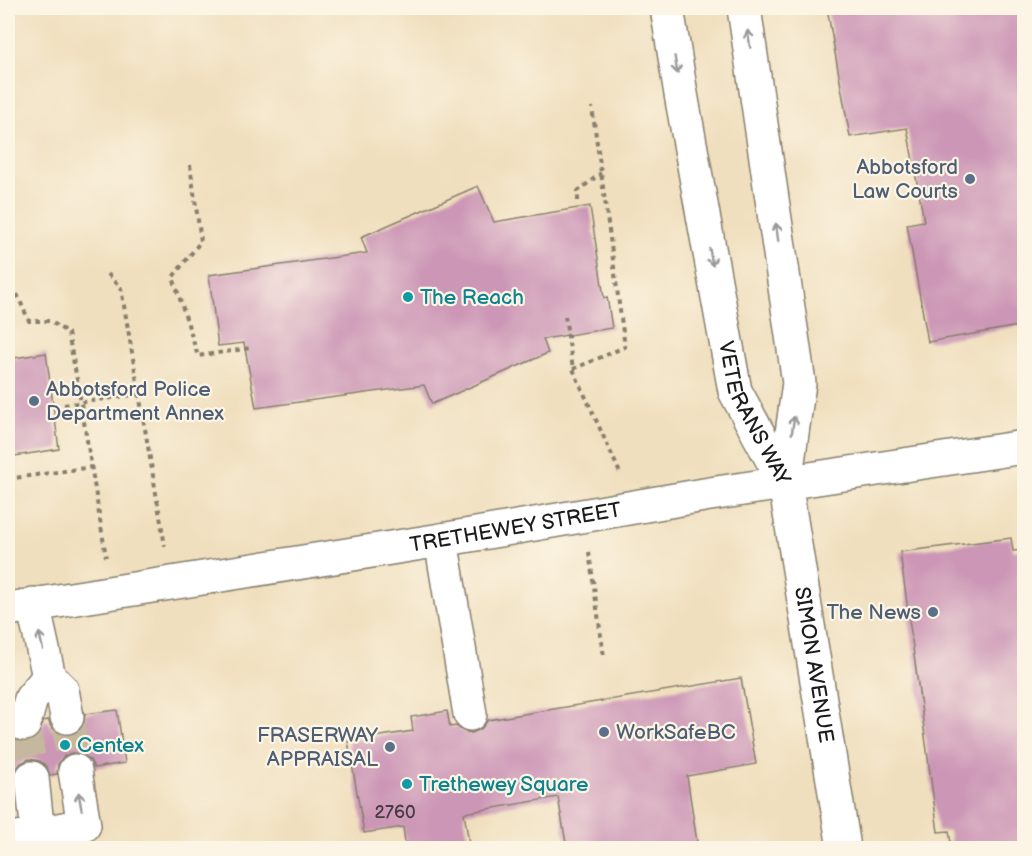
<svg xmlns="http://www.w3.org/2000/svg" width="1032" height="856" viewBox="0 0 1032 856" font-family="'Balsamiq Sans',sans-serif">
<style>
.building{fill:#cc96b6}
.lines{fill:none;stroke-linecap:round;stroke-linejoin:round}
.minor-tunnel{stroke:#c6b89e;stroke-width:33;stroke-dasharray:33 16;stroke-linecap:butt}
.minor-casing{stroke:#867e6d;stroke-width:36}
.major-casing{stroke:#867e6d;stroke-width:36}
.path{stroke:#867e6d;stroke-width:4;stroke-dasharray:4.5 4.5;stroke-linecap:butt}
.minor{stroke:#fff;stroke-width:33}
.major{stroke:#fff;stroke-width:33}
.oneway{stroke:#999}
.service-dot{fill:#5c6f8a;stroke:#fcf5e5;stroke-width:2}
.culture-dot{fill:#0f9aa8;stroke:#fcf5e5;stroke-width:2}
.labels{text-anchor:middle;stroke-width:4.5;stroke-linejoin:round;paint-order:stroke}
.number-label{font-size:18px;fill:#483a42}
.service-label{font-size:21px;fill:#4e5e75;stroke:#fcf5e5;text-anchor:end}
.culture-label{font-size:21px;fill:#0d838f;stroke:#fcf5e5;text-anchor:start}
.street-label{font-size:21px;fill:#1c1c1c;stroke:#fcf5e5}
</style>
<rect width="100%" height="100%" fill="#fcf5e5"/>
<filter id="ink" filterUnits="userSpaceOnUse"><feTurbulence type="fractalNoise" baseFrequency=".0167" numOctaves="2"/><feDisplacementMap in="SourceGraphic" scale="12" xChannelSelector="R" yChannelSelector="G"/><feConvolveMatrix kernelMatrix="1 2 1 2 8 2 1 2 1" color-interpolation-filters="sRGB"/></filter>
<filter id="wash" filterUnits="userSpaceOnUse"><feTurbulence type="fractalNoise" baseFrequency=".008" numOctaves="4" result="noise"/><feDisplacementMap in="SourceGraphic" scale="24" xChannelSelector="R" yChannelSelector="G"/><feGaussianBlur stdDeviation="1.35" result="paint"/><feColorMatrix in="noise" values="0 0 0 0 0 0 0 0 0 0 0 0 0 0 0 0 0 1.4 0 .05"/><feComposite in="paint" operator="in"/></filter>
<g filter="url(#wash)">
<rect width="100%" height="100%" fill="#f0dfbe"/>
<g id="blocks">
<g class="building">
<path d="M827,8H1024V325L928,342L907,224L924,221L907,128L850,137Z"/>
<path d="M478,186L494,222L590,206L604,298L607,297L612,328L543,339L548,353L432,404L424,385L256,408L244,343L218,346L209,275L367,253L361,237Z"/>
<path d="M46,353L59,449L15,456L13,444L8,445V359Z"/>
<path d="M1011,538L1013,551L1024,550V849H952L949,831L938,832L900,552Z"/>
<path d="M741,678L756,764L687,776L698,849H567L558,797L464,813L470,849H406L403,827L364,833L348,741L413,731L411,717L447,711L450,727L456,726L463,731L472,733L481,729L488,720Z"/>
<path d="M117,710L125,763L94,768L90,760L82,754L71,753L64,756L58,764L57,774L50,775L47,767L40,761L29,759L21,763L15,771L13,781L8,782V732L11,737L18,742H29L37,737L44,721L48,720L52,729L60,734L71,735L80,731L84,724L85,714Z"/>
</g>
</g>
</g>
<g filter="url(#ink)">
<use href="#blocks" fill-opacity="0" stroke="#867e6d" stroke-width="1.5"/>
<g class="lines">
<g class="minor-tunnel">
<path d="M67,717L75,771"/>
<path d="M24,724L32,778"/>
</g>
<g class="minor-casing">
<g id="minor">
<path id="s1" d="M667,8L681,94L735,391L785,483"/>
<path id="s2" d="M744,8L799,383L785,483L844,848"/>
<path d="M441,540L470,714"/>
<path d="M33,604L49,677L62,690L67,717"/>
<path d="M24,724L31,699L49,677"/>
<path d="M32,778L38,834"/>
<path d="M8,840L84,825L75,771"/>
</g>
</g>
<g class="major-casing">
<g id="major">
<path id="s3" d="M8,609L441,540L710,494L1024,447"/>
</g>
</g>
<g class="path">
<path d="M190,165L201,241L173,277L198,356L251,348"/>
<path d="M578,201V191L601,173"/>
<path d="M108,274L121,288L165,546"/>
<path d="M17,294L29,321H50L68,333L78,385L106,557"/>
<path d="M565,316L573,369L620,473"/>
<path d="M573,369L625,347L592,107"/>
<path d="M64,405L139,394"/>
<path d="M8,479L92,467"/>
<path d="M589,552L604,657"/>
</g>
<use href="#minor" class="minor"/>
<use href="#major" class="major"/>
</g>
<defs><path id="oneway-shaft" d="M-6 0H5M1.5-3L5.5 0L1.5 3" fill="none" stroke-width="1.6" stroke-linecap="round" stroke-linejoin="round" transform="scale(1.5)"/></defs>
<g class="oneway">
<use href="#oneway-shaft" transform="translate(749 39) rotate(-99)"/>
<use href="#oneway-shaft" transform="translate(676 65) rotate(81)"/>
<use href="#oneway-shaft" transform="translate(777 232) rotate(-98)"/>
<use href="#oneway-shaft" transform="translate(711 257) rotate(80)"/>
<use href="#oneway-shaft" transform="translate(793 425) rotate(-82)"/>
<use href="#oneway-shaft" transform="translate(41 641) rotate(-103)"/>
<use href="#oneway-shaft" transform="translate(80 801) rotate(-100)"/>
</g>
</g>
<g class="service-dot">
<circle cx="970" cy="179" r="6"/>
<circle cx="34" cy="401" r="6"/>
<circle cx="933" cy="612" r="6"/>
<circle cx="604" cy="732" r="6"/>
<circle cx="390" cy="747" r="6"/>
</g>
<g class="culture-dot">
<circle cx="408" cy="297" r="6"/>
<circle cx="65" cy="745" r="6"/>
<circle cx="407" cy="784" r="6"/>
</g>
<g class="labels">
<g class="number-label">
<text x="395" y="818">2760</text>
</g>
<g class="service-label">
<text x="958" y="174">Abbotsford<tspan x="958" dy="24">Law Courts</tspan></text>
<text x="46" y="396" text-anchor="start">Abbotsford Police<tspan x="46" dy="24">Department Annex</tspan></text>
<text x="921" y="619">The News</text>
<text x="616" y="739" text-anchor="start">WorkSafeBC</text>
<text x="378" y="742">FRASERWAY<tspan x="378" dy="24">APPRAISAL</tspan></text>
</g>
<g class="culture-label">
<text x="420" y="304">The Reach</text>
<text x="77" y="752">Centex</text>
<text x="419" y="791">Trethewey Square</text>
</g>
<g class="street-label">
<text dy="7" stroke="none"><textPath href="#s1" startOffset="416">VETERANS WAY</textPath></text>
<text dy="7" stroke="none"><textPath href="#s3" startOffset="514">TRETHEWEY STREET</textPath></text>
<text dy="7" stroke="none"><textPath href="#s2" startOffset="664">SIMON AVENUE</textPath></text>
</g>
</g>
<rect width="1032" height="856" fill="none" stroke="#fcf5e5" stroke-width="30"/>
</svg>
